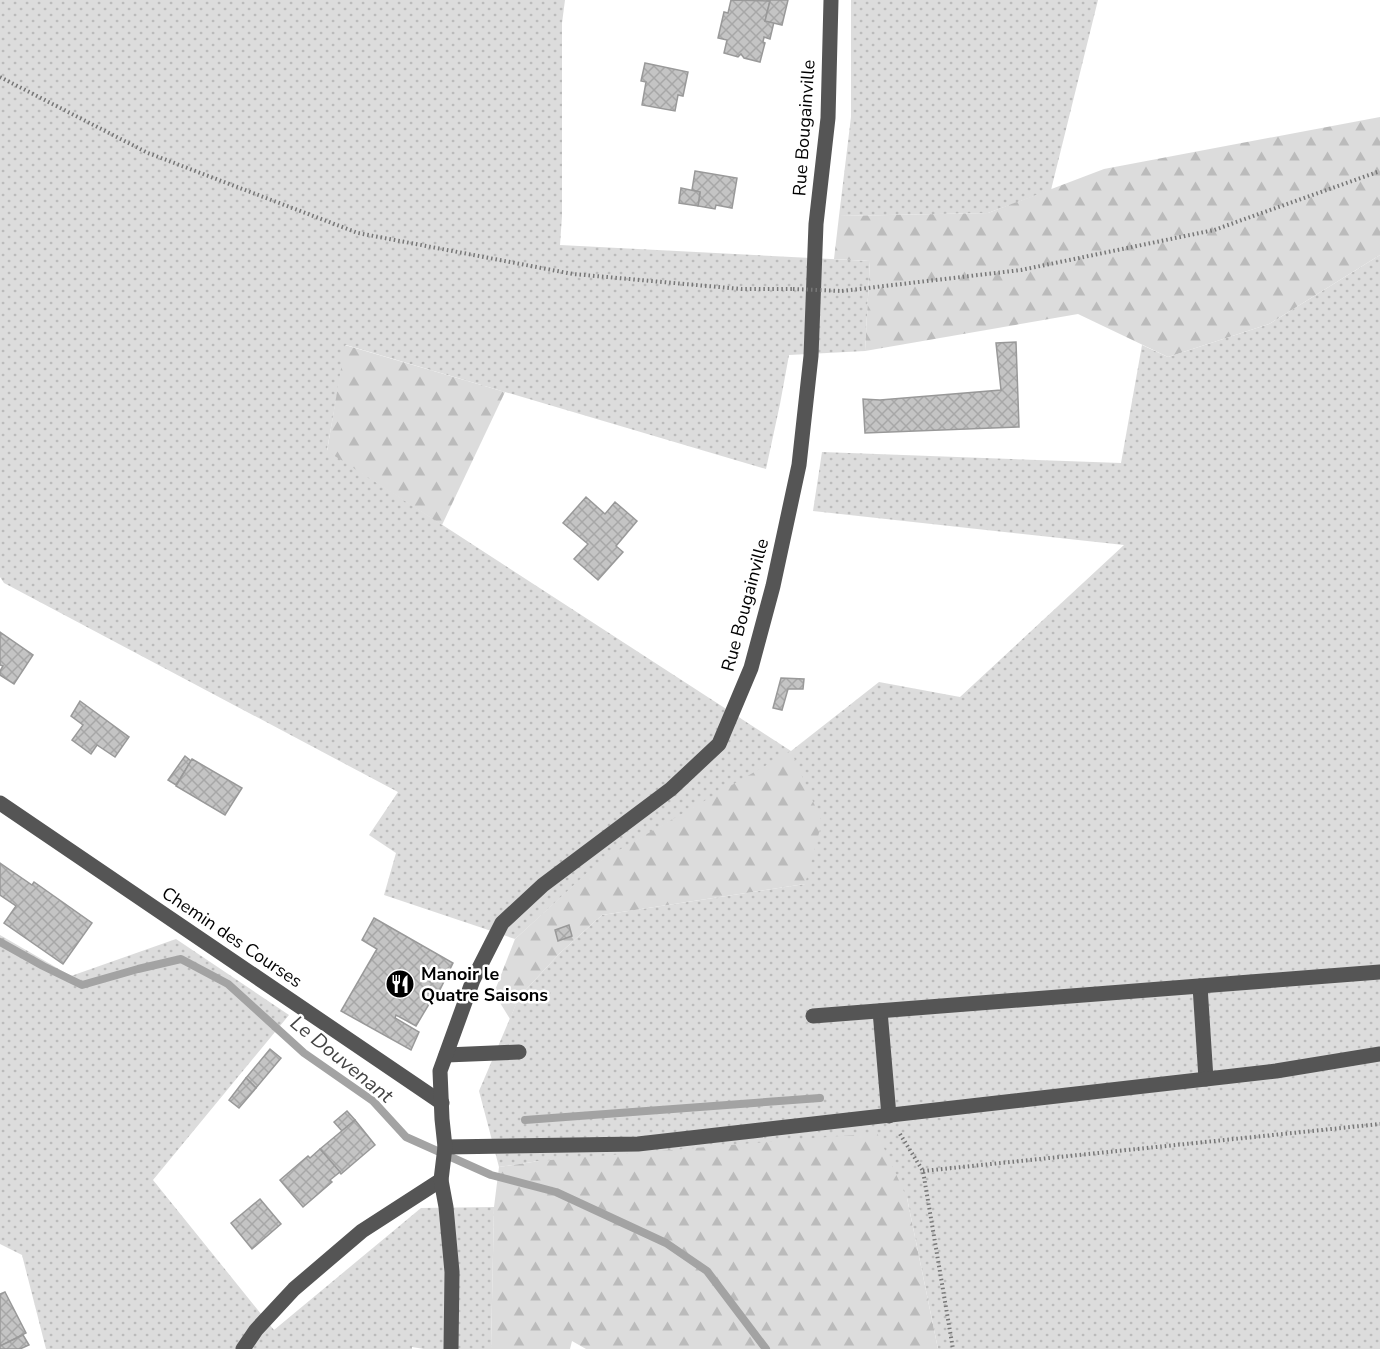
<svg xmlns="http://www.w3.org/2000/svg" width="1380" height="1349" viewBox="0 0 1380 1349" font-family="'Nunito Sans',sans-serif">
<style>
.grass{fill:url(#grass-dots)}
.forest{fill:url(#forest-firs)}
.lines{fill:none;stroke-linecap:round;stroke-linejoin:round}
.stream{stroke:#a3a3a3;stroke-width:8}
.building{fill:url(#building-cross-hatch);stroke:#999;stroke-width:1.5}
.path{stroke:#777;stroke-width:4;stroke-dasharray:1.5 3;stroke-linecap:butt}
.minor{stroke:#555;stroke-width:15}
.path-bridge{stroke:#777;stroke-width:4;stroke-dasharray:1.5 3;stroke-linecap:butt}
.labels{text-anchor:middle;stroke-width:5;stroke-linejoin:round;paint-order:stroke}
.street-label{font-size:18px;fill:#000;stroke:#fff}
.poi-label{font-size:18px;font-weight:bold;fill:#000;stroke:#fff;text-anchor:start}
.water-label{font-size:20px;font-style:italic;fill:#444;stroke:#fff}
</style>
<defs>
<pattern id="grass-dots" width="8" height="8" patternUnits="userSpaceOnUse" patternTransform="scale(1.5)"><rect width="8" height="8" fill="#dcdcdc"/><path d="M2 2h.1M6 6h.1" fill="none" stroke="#bbb" stroke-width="1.8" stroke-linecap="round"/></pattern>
<pattern id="forest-firs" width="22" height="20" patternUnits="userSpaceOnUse" patternTransform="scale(1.5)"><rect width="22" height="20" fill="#dcdcdc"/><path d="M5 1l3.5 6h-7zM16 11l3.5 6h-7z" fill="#bbb"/></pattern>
<pattern id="building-cross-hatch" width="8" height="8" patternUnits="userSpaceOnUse" patternTransform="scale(1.5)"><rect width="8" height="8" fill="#c4c4c4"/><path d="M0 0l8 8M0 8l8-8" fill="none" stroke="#a7a7a7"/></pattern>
</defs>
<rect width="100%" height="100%" fill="#fff"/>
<g class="grass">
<path d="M0,0H565L562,23V216L560,245L870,261L865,351L789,355L780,404L766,469L346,345L327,450L791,751L879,682L960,697L1124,545L813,511L822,452L1121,463L1142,345L1168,357L1269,324L1380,255V1349H938L907,1198L539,1161L499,1167L479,1091L519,997L560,953L602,915L805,884L791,752L601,861L515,939L384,895L396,853L369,835L398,792L4,583L0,577Z"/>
<path d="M851,0H1098L1051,190L988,213L839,216L851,117Z"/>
<path d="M0,935L71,976L176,939L289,1015L153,1180L274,1330L421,1208L494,1207L491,1349H424L412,1347V1349H46L22,1255L0,1244Z"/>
</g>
<g class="forest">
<path d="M1380,117V255L1269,324L1168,357L1078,314L865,351L870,261L834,259L839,216L988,213L1104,169Z"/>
<path d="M345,345L505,392L442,525L327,451Z"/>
<path d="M791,751L822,822L805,884L602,915L560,953L519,997L510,1019L494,993L515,939L600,861Z"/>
<path d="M877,1133L907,1198L938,1349H586L572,1341L570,1349H491L494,1207L499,1167L539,1161Z"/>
</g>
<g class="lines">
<g class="stream">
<path d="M0,942L43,966L82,985L138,969L181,959L228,984L304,1053L373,1101L406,1137L491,1175L556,1192L666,1243L707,1271L766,1349"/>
<path d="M525,1120L820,1098"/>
</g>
</g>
<g class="building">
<path d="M731,0L770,1L765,21L774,22L770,39L764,37L763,42L765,43L760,62L744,58L741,54L738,57L724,53L727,40L718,38L724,12L728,13Z"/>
<path d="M766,0H788L782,25L765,21L770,1Z"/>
<path d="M645,63L688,72L683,96L678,95L675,111L642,105L646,82L641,81Z"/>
<path d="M695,171L737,178L732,208L716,205L715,209L698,206L700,192L692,190Z"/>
<path d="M681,188L700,192L698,206L679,203Z"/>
<path d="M1016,342L1019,427L865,433L863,399L880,400L1001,390L996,343Z"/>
<path d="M586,497L605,514L615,502L637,521L616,546L623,552L598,580L574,559L588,544L563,523Z"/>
<path d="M0,632L33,655L14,684L0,675V671L3,666L0,665Z"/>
<path d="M781,678L804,679L803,689H788L782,710L773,708Z"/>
<path d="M80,701L129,737L115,757L97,745L91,754L72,740L83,725L71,716Z"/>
<path d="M185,756L191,761L176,785L168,780Z"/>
<path d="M192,759L242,788L225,815L176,786Z"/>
<path d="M0,863L32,885L34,882L92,923L63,964L4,923L16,906L0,895Z"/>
<path d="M374,918L453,963L432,1006L429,1004L416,1026L396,1015L395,1018L419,1032L411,1050L341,1011L377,949L362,940Z"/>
<path d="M569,925L572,936L558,941L555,930Z"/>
<path d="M270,1049L281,1058L256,1088L246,1078Z"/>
<path d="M246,1078L256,1088L239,1108L229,1100Z"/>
<path d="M347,1111L355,1120L342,1131L334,1122Z"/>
<path d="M355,1120L375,1145L341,1174L320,1149Z"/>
<path d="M320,1149L340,1172L330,1180L332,1182L303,1207L280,1180L308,1156L310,1158Z"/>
<path d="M260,1199L281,1224L252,1249L231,1223Z"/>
<path d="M5,1292L26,1333L0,1346V1294Z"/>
<path d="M23,1335L29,1345L20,1349H0V1346Z"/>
</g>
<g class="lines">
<g class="path">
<path d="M0,77L148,153L358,233L573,274L741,289H793"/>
<path d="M842,291L1021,270L1214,230L1380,171"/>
<path d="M900,1134L923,1171L953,1349"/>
<path d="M923,1171L1380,1124"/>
</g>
<g class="minor">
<path d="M0,803L442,1103"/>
<path d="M1200,986L1206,1079"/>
<path d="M880,1011L889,1116"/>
<path d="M813,1016L1380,972"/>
<path d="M446,1055L519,1052"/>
<path d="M445,1147L638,1144L1276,1071L1380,1054"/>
<path d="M243,1349L256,1330L294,1289L362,1231L441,1180"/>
<path d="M451,1349L452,1272L446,1207L441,1180L445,1147L442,1119L440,1071L473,980L502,923L543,885L671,789L719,744L751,668L773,586L799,465L811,356L816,224L828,118L831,0"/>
</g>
<path class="path-bridge" d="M793,289L842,291"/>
</g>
<defs>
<g id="restaurant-disc" transform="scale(1.5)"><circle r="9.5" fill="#000" stroke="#fff"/><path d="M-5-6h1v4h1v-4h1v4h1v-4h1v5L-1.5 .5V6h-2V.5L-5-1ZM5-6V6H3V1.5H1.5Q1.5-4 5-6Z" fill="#fff"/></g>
</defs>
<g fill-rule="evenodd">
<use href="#restaurant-disc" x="400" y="984"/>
</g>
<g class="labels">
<g class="street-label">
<text transform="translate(804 128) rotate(-86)" y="6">Rue Bougainville</text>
<text transform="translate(745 605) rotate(-75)" y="6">Rue Bougainville</text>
<text transform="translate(232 937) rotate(34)" y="6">Chemin des Courses</text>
</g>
<g class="poi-label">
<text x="421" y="980">Manoir le<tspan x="421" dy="21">Quatre Saisons</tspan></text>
</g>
<g class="water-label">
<text transform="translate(342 1059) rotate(39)" y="7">Le Douvenant</text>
</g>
</g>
</svg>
